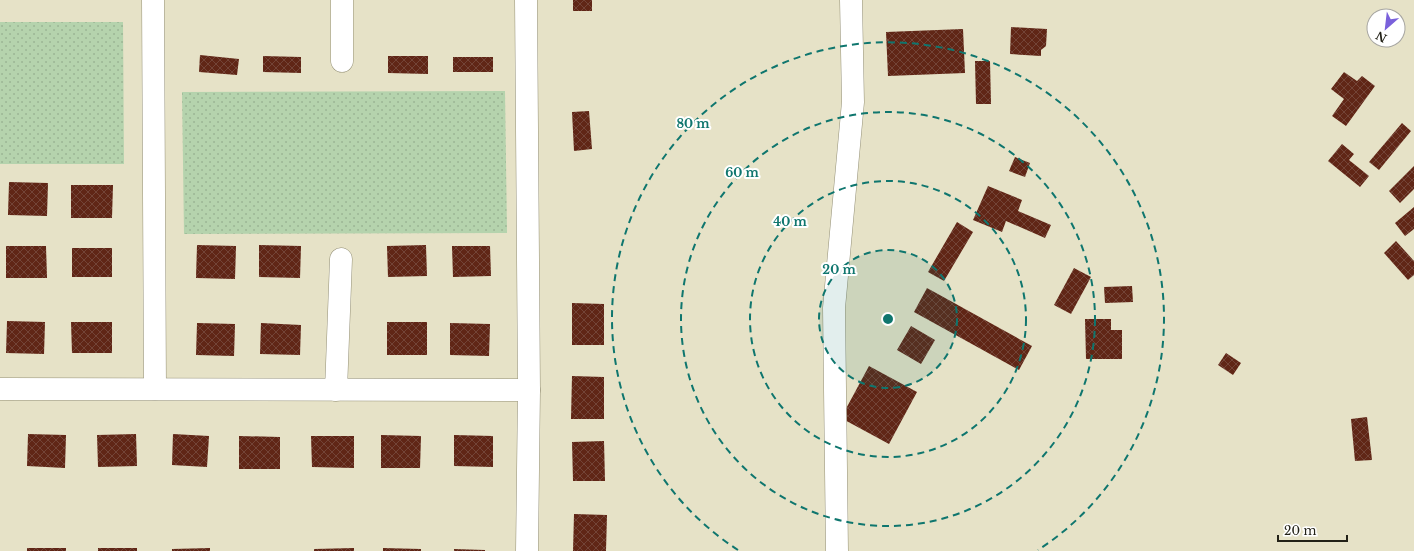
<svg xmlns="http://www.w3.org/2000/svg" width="1414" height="551" viewBox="0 0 1414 551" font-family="'Libre Baskerville',serif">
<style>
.grass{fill:url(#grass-dots)}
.building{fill:url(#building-cross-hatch)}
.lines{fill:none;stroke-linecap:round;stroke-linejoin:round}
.street-casing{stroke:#949077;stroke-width:23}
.street{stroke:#fff;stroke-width:22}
.ring{fill:none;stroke:#0f766e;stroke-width:2;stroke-dasharray:7 5}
.centre{fill:#0f766e;stroke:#fff;stroke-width:2}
.ring-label{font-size:12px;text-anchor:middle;font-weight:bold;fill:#0f766e;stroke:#fff;stroke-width:4;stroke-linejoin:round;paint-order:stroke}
</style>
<defs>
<pattern id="grass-dots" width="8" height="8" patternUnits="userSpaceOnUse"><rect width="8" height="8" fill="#b5d3ad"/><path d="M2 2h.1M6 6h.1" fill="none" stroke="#9bb594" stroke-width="1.8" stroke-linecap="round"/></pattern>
<pattern id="building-cross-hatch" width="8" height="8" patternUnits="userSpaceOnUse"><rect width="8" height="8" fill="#602616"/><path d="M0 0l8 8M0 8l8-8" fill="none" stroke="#734437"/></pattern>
</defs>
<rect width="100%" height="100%" fill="#e6e2c7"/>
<g class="grass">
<path d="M0,22H123L124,164H0Z"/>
<path d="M505,91L507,233L184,234L182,92Z"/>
</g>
<g class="building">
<rect x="573" y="0" width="19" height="11"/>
<path d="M1011,27L1047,29L1046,46L1041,50V56L1010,54Z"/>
<path d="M963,29L965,73L888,76L886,32Z"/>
<path d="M200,55L239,59L237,75L199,72Z"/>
<path d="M263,56L301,57V73L263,72Z"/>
<path d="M388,56H428V74L388,73Z"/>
<rect x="453" y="57" width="40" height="15"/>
<path d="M975,61H990L991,104H976Z"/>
<path d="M1344,72L1357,81L1362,76L1375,86L1346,126L1332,116L1344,99L1331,89Z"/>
<path d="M589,111L592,149L574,151L572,112Z"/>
<path d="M1402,123L1411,131L1379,170L1369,162Z"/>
<path d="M1342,144L1354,154L1349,160L1369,176L1360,187L1328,161Z"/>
<path d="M1015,157L1030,163L1025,177L1009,171Z"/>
<path d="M1414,166V189L1400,203L1389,191Z"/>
<path d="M9,182L48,183L47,216L8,215Z"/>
<path d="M71,185H113L112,218H71Z"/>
<path d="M988,186L1022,200L1018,211L1051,225L1045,238L1006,221L1002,232L973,220Z"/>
<path d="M1414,207V229L1405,236L1395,223Z"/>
<path d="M957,222L973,232L944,281L928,272Z"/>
<path d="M1396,241L1414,261V275L1408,280L1384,253Z"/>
<path d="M197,245L236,246L235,279L196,278Z"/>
<path d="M259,245L301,246L300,278L259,277Z"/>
<path d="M426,245L427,276L388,277L387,246Z"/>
<path d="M6,246H46L47,278H6Z"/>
<path d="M452,246H490L491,276L453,277Z"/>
<rect x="72" y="248" width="40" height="29"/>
<path d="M1074,268L1091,277L1071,314L1054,305Z"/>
<path d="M1132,286L1133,302L1105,303L1104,287Z"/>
<path d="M927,288L1032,346L1019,370L914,312Z"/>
<path d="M572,303L604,304V345H572Z"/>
<path d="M1085,319H1111V330H1122V359H1086Z"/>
<path d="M7,321L45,322L44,354L6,353Z"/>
<path d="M71,322H112V353H72Z"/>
<rect x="387" y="322" width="40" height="33"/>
<path d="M197,323L235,324L234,356L196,355Z"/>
<path d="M261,323L301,325L300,355L260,354Z"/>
<path d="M450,323L490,324L489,356L450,355Z"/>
<path d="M911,326L935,340L921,364L897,350Z"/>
<path d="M1226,353L1241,363L1233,375L1218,365Z"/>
<path d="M869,366L917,392L889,444L841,418Z"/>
<path d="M572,376L604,377V419H571Z"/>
<path d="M1367,417L1372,460L1355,461L1351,419Z"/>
<path d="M28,434L66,435L65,468L27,466Z"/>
<path d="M136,434L137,466L98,467L97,435Z"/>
<path d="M173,434L209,436L207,467L172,465Z"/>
<path d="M381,435L421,436L420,468H381Z"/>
<path d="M454,435L493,436V467L454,466Z"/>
<path d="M239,436L280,437V469H239Z"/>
<path d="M311,436H354V468L312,467Z"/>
<path d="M604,441L605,481H573L572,442Z"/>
<path d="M574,514L607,515L606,551H573Z"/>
<rect x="27" y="548" width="39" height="3"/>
<rect x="98" y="548" width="39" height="3"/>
<path d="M210,548V551H172V549Z"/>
<path d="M354,548V551H314V549Z"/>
<path d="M383,548L421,549V551H383Z"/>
<path d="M454,549L485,550V551H454Z"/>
</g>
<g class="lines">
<g class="street-casing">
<g id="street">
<path d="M153,0L155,389"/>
<path d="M526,0L529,390L527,551"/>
<path d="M342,61V0"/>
<path d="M0,389L529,390"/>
<path d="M336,390L341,259"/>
<path d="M837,551L834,308L853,102L851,0"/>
</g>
</g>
<use href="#street" class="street"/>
</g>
<circle cx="888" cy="319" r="69" fill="#0f766e" fill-opacity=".12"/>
<g class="ring">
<circle cx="888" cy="319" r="69"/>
<circle cx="888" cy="319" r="138"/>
<circle cx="888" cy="319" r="207"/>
<path d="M738 550A276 276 0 1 1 1038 550"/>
</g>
<circle cx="888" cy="319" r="6" class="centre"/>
<g class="ring-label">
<text x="693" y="128">80 m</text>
<text x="742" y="177">60 m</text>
<text x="790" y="226">40 m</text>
<text x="839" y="274">20 m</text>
</g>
<g transform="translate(1386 28) rotate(208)"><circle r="19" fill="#ffffff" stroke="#a7a6a2"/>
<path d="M0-3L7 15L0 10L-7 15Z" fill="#7a61db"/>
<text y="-6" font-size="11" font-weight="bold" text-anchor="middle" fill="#222117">N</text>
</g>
<path d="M1278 535v6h69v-6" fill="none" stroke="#222117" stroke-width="2"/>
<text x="1284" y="535" font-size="12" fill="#222117" stroke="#ffffff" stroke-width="3" paint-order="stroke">20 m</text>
</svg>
